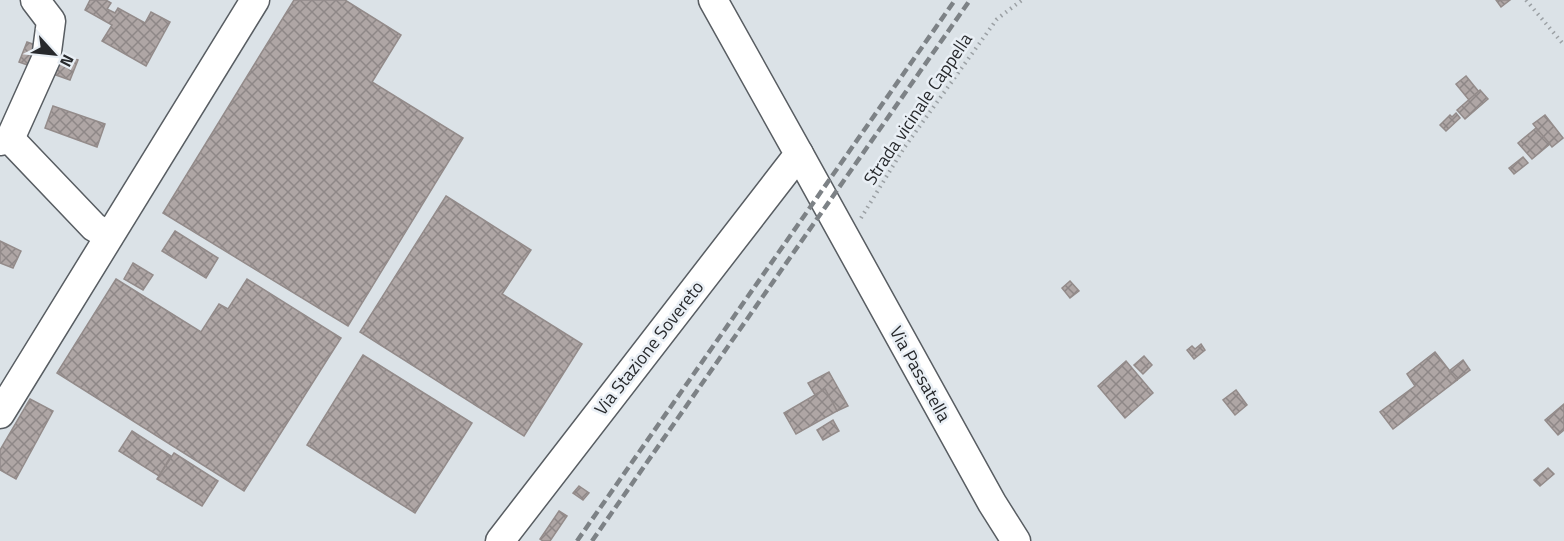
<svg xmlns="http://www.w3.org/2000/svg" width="1564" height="541" viewBox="0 0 1564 541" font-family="'Titillium Web',sans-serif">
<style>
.building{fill:url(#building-cross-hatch);stroke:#938b8a;stroke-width:1.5}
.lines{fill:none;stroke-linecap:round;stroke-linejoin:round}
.minor-casing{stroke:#585d62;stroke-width:31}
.path{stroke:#9ba0a4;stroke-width:4;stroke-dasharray:1.5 4.5;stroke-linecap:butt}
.minor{stroke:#fff;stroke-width:28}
.rail{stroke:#7d8286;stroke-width:4.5;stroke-dasharray:9 4.5;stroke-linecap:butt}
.labels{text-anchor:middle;stroke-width:5;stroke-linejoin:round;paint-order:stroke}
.street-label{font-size:18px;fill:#27292c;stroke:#e9eff5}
</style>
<defs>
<pattern id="building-cross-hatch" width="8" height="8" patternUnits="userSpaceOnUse" patternTransform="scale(1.5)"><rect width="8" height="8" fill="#afa6a5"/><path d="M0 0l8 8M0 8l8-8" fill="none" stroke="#8e8787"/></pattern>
</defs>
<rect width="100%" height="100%" fill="#dbe2e7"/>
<g class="building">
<path d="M90,0H106L111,3L107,9L115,13L118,8L145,23L151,12L170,22L146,66L102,41L112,25L85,10Z"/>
<path d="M294,0H345L401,35L372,82L463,138L348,326L163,213Z"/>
<path d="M1496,0H1510L1501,7Z"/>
<path d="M27,42L78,60L70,80L19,62Z"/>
<path d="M1466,76L1479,92L1469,100L1456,84Z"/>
<path d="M1480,90L1488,99L1465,119L1457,110Z"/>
<path d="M53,106L105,124L97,147L45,128Z"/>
<path d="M1456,113L1460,118L1446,131L1440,125L1450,115L1452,117Z"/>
<path d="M1545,115L1563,138L1552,147L1533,124Z"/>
<path d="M1536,128L1550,144L1532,159L1518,143Z"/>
<path d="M1523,157L1528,163L1514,174L1509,168Z"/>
<path d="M446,196L531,250L502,294L582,344L524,436L360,332Z"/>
<path d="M175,231L218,258L206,278L162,251Z"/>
<path d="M0,241L21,251L13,268L0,263Z"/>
<path d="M133,263L153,275L143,290L124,279Z"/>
<path d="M116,279L201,332L219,304L228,309L247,279L341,338L244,491L57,373Z"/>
<path d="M1070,281L1079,291L1070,298L1062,288Z"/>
<path d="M1201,344L1205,350L1194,359L1187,350L1192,346L1195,349Z"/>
<path d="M1435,352L1457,380L1393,429L1380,412L1415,386L1407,374Z"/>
<path d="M363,355L472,423L415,513L307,445Z"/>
<path d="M1144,356L1152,365L1143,374L1134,365Z"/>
<path d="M1463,360L1470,370L1457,380L1449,371Z"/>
<path d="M1126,361L1153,393L1125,418L1098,386Z"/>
<path d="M829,372L848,406L837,411L825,389L815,395L808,383Z"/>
<path d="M825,389L837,411L796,434L784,413Z"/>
<path d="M1236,390L1247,405L1235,415L1223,400Z"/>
<path d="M30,399L53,411L16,479L0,470V450Z"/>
<path d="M1564,404V430L1558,435L1545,420Z"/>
<path d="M833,420L839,431L823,440L817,430Z"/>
<path d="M132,431L171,456L159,476L119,451Z"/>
<path d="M174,453L218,481L202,506L157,479Z"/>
<path d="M1548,468L1554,474L1540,486L1534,480Z"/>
<path d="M579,486L589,493L583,500L573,493Z"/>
<path d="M559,511L567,516L550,541H543L540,539Z"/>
</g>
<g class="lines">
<g class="minor-casing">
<g id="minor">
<path d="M10,139L94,227L109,236"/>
<path d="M0,141L10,139L46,59L51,21L35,0"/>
<path d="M799,154L992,503L1016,541"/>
<path d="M0,414L255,0"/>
<path d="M500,541L799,154L713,0"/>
</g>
</g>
<g class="path">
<path d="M1526,0L1564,45"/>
<path d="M861,218L904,148L997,19L1022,0"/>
</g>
<use href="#minor" class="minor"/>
<g class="rail">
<path d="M577,541L955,0"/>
<path d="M592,541L970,0"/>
</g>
</g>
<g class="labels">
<g class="street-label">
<text transform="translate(918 109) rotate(-56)" y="6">Strada vicinale Cappella</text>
<text transform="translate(649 348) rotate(-52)" y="6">Via Stazione Sovereto</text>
<text transform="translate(920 374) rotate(61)" y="6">Via Passatella</text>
</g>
</g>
<g transform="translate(54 54) rotate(117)" stroke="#e9eff5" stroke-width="4.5" paint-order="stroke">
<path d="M0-4.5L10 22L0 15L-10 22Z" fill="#27292c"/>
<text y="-9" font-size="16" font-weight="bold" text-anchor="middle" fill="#27292c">N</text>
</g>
</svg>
